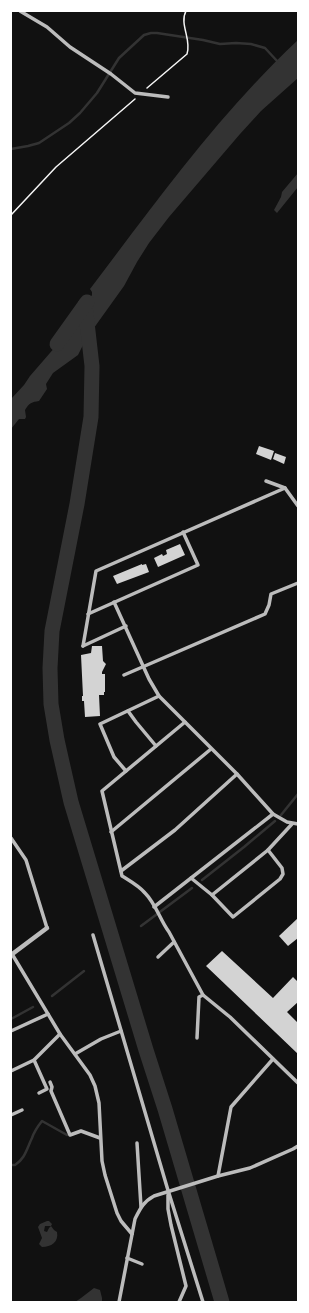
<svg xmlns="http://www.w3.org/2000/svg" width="309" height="1313" viewBox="0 0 309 1313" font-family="Mulish,sans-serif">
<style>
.water{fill:#333}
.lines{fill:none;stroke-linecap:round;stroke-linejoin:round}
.stream{stroke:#333;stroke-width:2.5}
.river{stroke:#333;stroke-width:15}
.building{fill:#d3d3d3}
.path{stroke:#f5f5f5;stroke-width:1.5}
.minor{stroke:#bcbcbc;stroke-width:3.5}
.tertiary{stroke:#bcbcbc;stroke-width:4.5}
</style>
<rect width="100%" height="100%" fill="#111"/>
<g class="water">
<path d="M298,40V78L261,111L240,134L169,217L149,243L137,262L124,286L86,339L78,355L53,373L46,384L47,389L39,401C32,402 29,403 25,410L26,417L25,419H19L11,429V399L24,385L30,376L56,346L78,317L92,295V292L90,289C156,202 218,115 298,40Z"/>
<path d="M298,173V187L277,213L274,210L281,197L282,192Z"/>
<path d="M47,1221H49L52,1224L51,1226H45L44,1231L47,1232L49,1228L51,1226L54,1230L57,1232C59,1242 51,1247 42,1247L39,1244L42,1238L38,1227L40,1224Z"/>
<path d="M94,1288L100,1290L102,1298V1302H75L81,1298Z"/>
</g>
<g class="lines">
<g class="stream">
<path d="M11,149L28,146L39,143L69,123L80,113L97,93L119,58L144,35L151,33H157L203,40L220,44L236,43L251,44L265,48L278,62"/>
<path d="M281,815L298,794"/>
<path d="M202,880L244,847L275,821"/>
<path d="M141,926L192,888"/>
<path d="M52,996L84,971"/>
<path d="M11,1019L33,1007"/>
<path d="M11,1165H15C25,1159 27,1148 32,1138C34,1132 38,1126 42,1121L67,1135"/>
</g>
<g class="river">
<path d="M85,305L92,366L91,417L77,504L52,631L50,668L51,704L57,740L71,802L146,1050L165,1109L222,1302"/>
<path d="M57,344L87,302"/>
</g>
</g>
<g class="building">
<path d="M259,446L274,451L271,460L256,454Z"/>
<path d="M275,453L286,457L284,464L273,459Z"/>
<path d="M180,544L185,555L158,567L154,558L162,554L163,556L167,554L166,550Z"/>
<path d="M142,564V565L146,564L149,572L117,584L113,576Z"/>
<path d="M92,646H102L103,661L106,664L102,672V674H105V692H104V695H99L100,716L85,717L84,701H82V696H83L81,655L91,653Z"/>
<path d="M298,918V938L288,946L279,936Z"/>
<path d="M222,951L273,998L293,977L298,982V1002L287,1012L298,1023V1054L206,966Z"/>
</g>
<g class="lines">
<g class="path">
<path d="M147,88L187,54C192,40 179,24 186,11"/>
<path d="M11,215L56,167L135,99"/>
</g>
<g class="minor">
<path d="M20,11L47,27L70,47L111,74L135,93L168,97"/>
<path d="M266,481L285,488L298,506"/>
<path d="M114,602L149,679L159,696L237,774L273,814L287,822L298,824"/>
<path d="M88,614L198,565L183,532"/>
<path d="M83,646L96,571L285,488"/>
<path d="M83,646L126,626"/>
<path d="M124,675L265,614L269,605L271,594L298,583"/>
<path d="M128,711L136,722L156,746"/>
<path d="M185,722L102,791L122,876C130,881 139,886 145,893C156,904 160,920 169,932L203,995L230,1017L298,1083"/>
<path d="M126,771L114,757L100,724L159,696"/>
<path d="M111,832L211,749"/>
<path d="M11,838L26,860L47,928"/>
<path d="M121,871L175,830L237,774"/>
<path d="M191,878L212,895L233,917L280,879L283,874L282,868L268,850"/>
<path d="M212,895L268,850L292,824"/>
<path d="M154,907L273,814"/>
<path d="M93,935L167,1187L203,1302"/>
<path d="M12,954L60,1034L90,1075L95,1086L99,1103L102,1161L105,1175L117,1213L121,1221L132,1234"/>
<path d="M158,957L174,942"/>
<path d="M11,1031L48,1014"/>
<path d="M197,1038L199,997L203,995"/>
<path d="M75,1054L101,1039L121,1031"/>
<path d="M34,1060L47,1089L39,1093"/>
<path d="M11,1071L34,1060L60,1034"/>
<path d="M50,1082L52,1087L51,1091L70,1135L81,1131L100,1138"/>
<path d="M11,1115L22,1110"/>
<path d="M137,1143L141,1207"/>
<path d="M218,1176L231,1107L273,1059"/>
<path d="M168,1195V1209L171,1225L186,1286L179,1302"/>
<path d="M127,1258L142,1264"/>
<path d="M119,1302L135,1219C140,1209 143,1202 154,1196L218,1176L250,1168L293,1149L298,1146"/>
</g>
<path class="tertiary" d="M11,955L47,928"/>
</g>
<rect width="309" height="1313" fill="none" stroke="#ffffff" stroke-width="24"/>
</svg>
